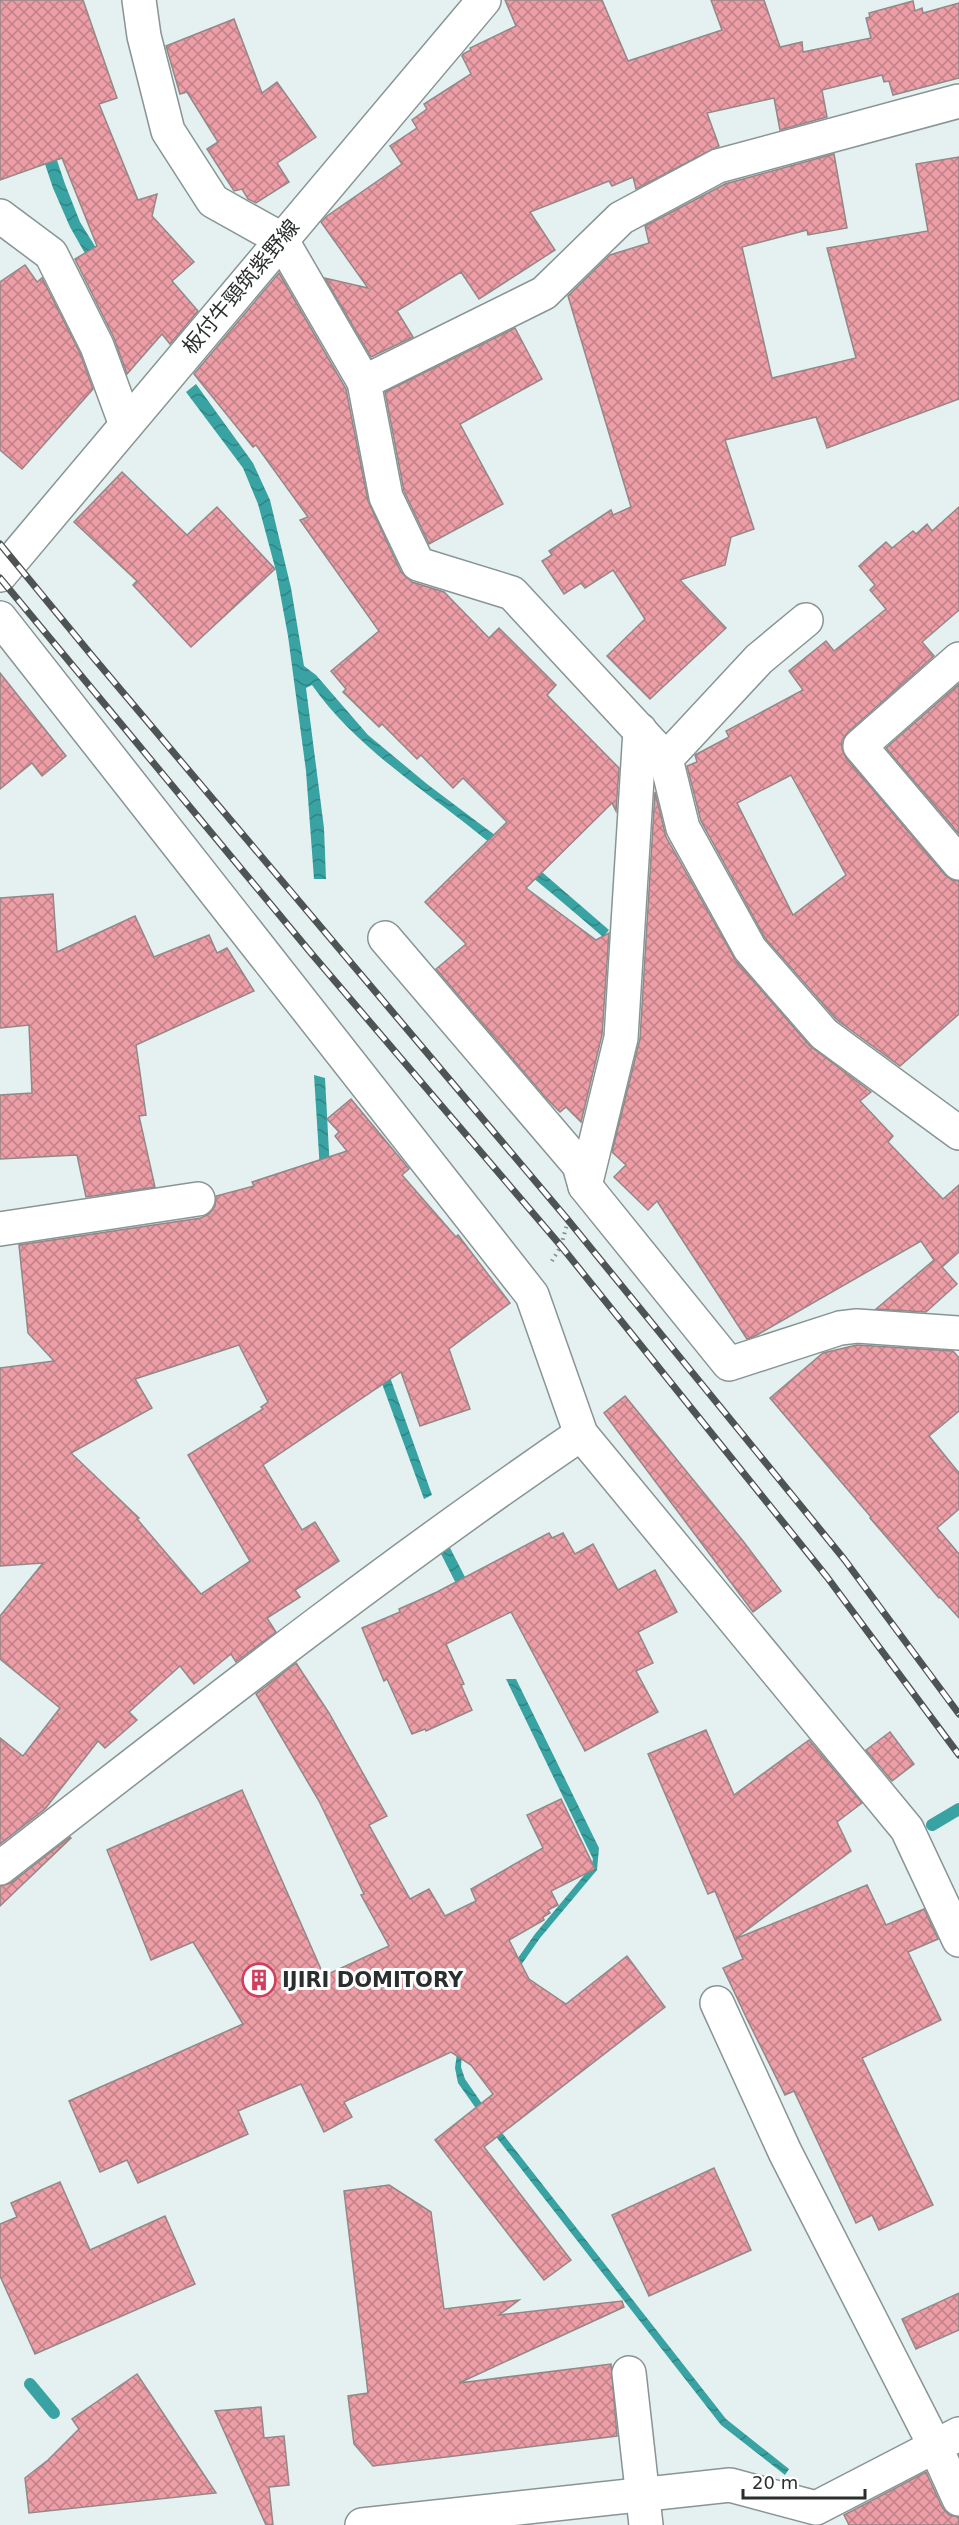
<svg xmlns="http://www.w3.org/2000/svg" width="959" height="2525" viewBox="0 0 959 2525" font-family="'DejaVu Sans','Noto Sans JP',sans-serif">
<style>
.water{fill:url(#water-waves)}
.lines{fill:none;stroke-linecap:round;stroke-linejoin:round}
.stream{stroke:#38a3a2;stroke-width:12}
.building{fill:url(#building-cross-hatch);stroke:#938888;stroke-width:1.5;fill-rule:evenodd}
.street-casing{stroke:#899494;stroke-width:36}
.secondary-casing{stroke:#899494;stroke-width:36}
.path{stroke:#828b8a;stroke-width:4;stroke-dasharray:1.5 4.5;stroke-linecap:butt}
.street{stroke:#fff;stroke-width:33}
.secondary{stroke:#fff;stroke-width:33}
.rail-casing{stroke:#4e5453;stroke-width:7}
.rail{stroke:#fff;stroke-width:4.5;stroke-dasharray:14;stroke-linecap:butt}
.labels{text-anchor:middle;stroke-width:6;stroke-linejoin:round;paint-order:stroke}
.street-label{font-size:21px;fill:#2a2f2e;stroke:#fff}
.poi-label{font-size:21px;font-weight:bold;fill:#2a2f2e;stroke:#fff;text-anchor:start}
</style>
<defs>
<pattern id="water-waves" width="16" height="10" patternUnits="userSpaceOnUse" patternTransform="scale(1.5)"><rect width="16" height="10" fill="#38a3a2"/><path d="M0 5q4-4 8 0t8 0" fill="none" stroke="#2f8584"/></pattern>
<pattern id="building-cross-hatch" width="8" height="8" patternUnits="userSpaceOnUse" patternTransform="scale(1.5)"><rect width="8" height="8" fill="#ed9da5"/><path d="M0 0l8 8M0 8l8-8" fill="none" stroke="#c08087"/></pattern>
</defs>
<rect width="100%" height="100%" fill="#e5f1f1"/>
<g class="water">
<path d="M26,69L65,184L80,222L106,264L95,271L70,227L53,188L14,72Z"/>
<path d="M196,384L253,463L270,500L291,588L304,666L316,675L368,735L427,784L528,860L609,930L603,937C558,898 512,860 465,823C410,780 352,742 312,685L306,688L324,828L326,879H314L306,771L288,636L276,571L258,504L243,468L186,392Z"/>
<path d="M314,1075L325,1078L330,1171L355,1279L432,1495L424,1499L345,1282L320,1171Z"/>
<path d="M445,1538L486,1618L476,1623L435,1542Z"/>
<path d="M506,1679H516L599,1848L597,1870L540,1938L475,2031L462,2054L461,2067L465,2079L503,2134L726,2419L789,2469L785,2475L721,2425L497,2138L458,2083L455,2068L457,2053L469,2027L535,1934L591,1867L593,1859Z"/>
</g>
<g class="lines">
<g class="stream">
<path d="M932,1825L959,1809"/>
<path d="M30,2384L54,2413"/>
</g>
</g>
<g class="building">
<path d="M0,0H83L117,98L99,104L138,200L157,194L152,216L194,262L172,281L198,311L170,344L162,334L127,374L114,338L75,259L97,246L62,158L0,180Z"/>
<path d="M505,0H602L628,61L722,30L711,0H764L780,47L802,42L803,52L871,38L866,18L870,17L869,13L913,1L915,11L922,8L923,13L959,3V78L893,95L889,81L884,82L882,75L822,90L827,117L780,130L774,98L707,113L719,146L636,189L633,177L612,186L609,181L530,212L555,250L479,299L461,272L397,311L413,337L371,357L325,278L368,288L321,222L327,216L402,164L390,146L417,128L412,120L427,109L424,104L471,74L462,56L463,54L471,50L470,48L516,26Z"/>
<path d="M234,19L262,93L277,82L316,137L277,163L289,182L256,203L248,199L242,189L234,191L207,149L218,142L187,92L180,94L166,46Z"/>
<path d="M834,154L847,228L808,235L807,230L742,247L772,378L856,358L827,248L928,231L916,164L959,157V399L827,448L816,417L725,440L754,529L731,537L725,565L680,580L726,628L650,699L607,656L645,619L613,570L585,588L581,583L564,594L542,561L552,555L549,551L611,510L613,515L631,507L568,296L610,255L649,243L645,226L725,184Z"/>
<path d="M25,265L37,282L42,278L80,353L93,389L22,469L0,450V282Z"/>
<path d="M279,273L346,389L368,501L401,572L412,582L444,592L489,638L499,628L556,685L547,695L619,768L616,811L612,803L526,888L596,940L609,933L602,1035L581,1122L566,1107L560,1112L547,1099L436,969L466,944L425,902L507,822L463,778L453,788L421,755L417,759L382,724L379,727L343,692L346,689L331,671L379,631L300,520L308,517L256,445L253,447L194,374Z"/>
<path d="M515,328L542,379L460,424L503,504L429,544L404,491L385,392Z"/>
<path d="M122,472L187,535L217,507L275,569L191,647L133,585L137,581L74,522Z"/>
<path d="M959,507V610L922,642L934,656L848,732L842,740V749L846,758L945,875L952,880L959,881V1014L900,1066L837,1020L765,938L701,821L687,766L697,762L695,755L729,737L726,731L803,690L789,671L826,641L834,651L886,609L870,590L875,585L859,566L886,542L892,548L913,531L916,534L927,524L932,531ZM791,775L846,875L793,915L737,803Z"/>
<path d="M0,673L66,756L42,776L32,763L0,789Z"/>
<path d="M959,684V834L886,748Z"/>
<path d="M655,792L666,837L736,961L810,1046L871,1092L860,1101L893,1136L888,1142L943,1199L959,1185V1252L942,1267L957,1284L926,1312L876,1309L934,1260L921,1241L757,1335L747,1339L657,1201L648,1210L614,1177L626,1165L612,1152L640,1039Z"/>
<path d="M53,894L57,952L135,916L154,957L209,935L217,953L227,948L254,991L136,1045L146,1115L139,1116L155,1187L86,1197L77,1155L0,1159V1095L32,1093L29,1025L0,1028V898Z"/>
<path d="M351,1099L409,1169L402,1175L456,1237L458,1235L510,1303L449,1349L470,1409L420,1426L401,1372L263,1465L302,1530L315,1522L339,1561L295,1590L300,1597L267,1618L276,1632L236,1662L231,1654L194,1684L180,1666L129,1712L137,1720L105,1748L98,1741L45,1809L0,1844V1738L23,1756L60,1708L0,1659V1616L43,1563L0,1566V1368L54,1361L28,1333L19,1245L201,1218L209,1214L215,1206L216,1196L254,1186L252,1182L347,1151L335,1136L339,1132L327,1119ZM239,1345L268,1402L261,1407L263,1409L188,1455L250,1561L201,1594L137,1519L139,1518L71,1453L152,1408L135,1379Z"/>
<path d="M857,1345L953,1351L959,1358V1411L929,1436L959,1473V1509L937,1528L959,1554V1618L940,1597L939,1598L870,1518L871,1517L770,1398L823,1353Z"/>
<path d="M625,1396L743,1541L781,1591L753,1612L604,1413Z"/>
<path d="M549,1533L552,1538L563,1533L575,1554L593,1544L618,1590L655,1570L677,1612L638,1632L653,1663L636,1671L658,1712L585,1751L511,1612L446,1644L464,1684L461,1685L472,1710L426,1731L425,1729L412,1734L387,1679L384,1681L362,1628L400,1612L399,1609L437,1592Z"/>
<path d="M296,1663L329,1713L387,1816L369,1825L410,1899L429,1889L445,1916L476,1901L471,1889L543,1848L527,1815L561,1799L595,1869L551,1891L558,1905L548,1910L550,1913L543,1917L544,1920L509,1940L529,1979L566,2004L627,1956L665,2007L484,2147L571,2260L544,2280L435,2140L493,2094L471,2065L451,2052L344,2102L352,2117L324,2132L301,2084L238,2111L248,2134L138,2183L127,2160L100,2172L69,2101L243,2024L193,1942L151,1960L107,1850L242,1790L324,1976L389,1946L361,1895L364,1894L319,1801L256,1694Z"/>
<path d="M706,1730L734,1795L809,1740L862,1803L837,1822L851,1851L735,1939L867,1885L886,1925L924,1909L938,1939L908,1952L941,2020L862,2058L933,2205L879,2230L872,2215L856,2223L794,2091L785,2095L747,2019L723,1968L743,1959L715,1891L708,1894L648,1754Z"/>
<path d="M890,1732L914,1764L892,1781L866,1750Z"/>
<path d="M70,1837L71,1838L0,1906V1886L11,1883Z"/>
<path d="M714,2168L751,2250L649,2296L612,2215Z"/>
<path d="M60,2182L90,2250L165,2216L195,2284L35,2354L0,2276V2224L17,2217L11,2203Z"/>
<path d="M389,2185L431,2212L444,2309L519,2300L499,2315L622,2301L624,2307L459,2383L611,2364L617,2436L373,2466L354,2444L348,2396L368,2393L344,2191Z"/>
<path d="M959,2293V2330L916,2349L902,2319Z"/>
<path d="M137,2374L216,2493L29,2513L25,2478L48,2460L79,2429L72,2419Z"/>
<path d="M261,2407L264,2438L284,2436L289,2485L269,2487L273,2525H266L215,2411Z"/>
<path d="M926,2472L942,2507L949,2515L959,2517V2525H849L844,2515Z"/>
</g>
<g class="lines">
<g class="street-casing">
<g id="street">
<path d="M139,0L144,36L168,131L213,201L281,239L364,382L386,497L418,564L512,593L666,759L683,828L750,949L824,1034L959,1133"/>
<path d="M0,216L51,254L97,346L126,425"/>
<path d="M364,382L544,293L621,218L718,166L959,101"/>
<path d="M0,618L532,1295L581,1434L907,1829L959,1940"/>
<path d="M959,659L860,746L959,863"/>
<path d="M666,759L759,659L806,620"/>
<path d="M385,938L579,1165L585,1186L729,1364L840,1328L857,1326L959,1333"/>
<path d="M585,1186L621,1038L640,730"/>
<path d="M0,1229L198,1199"/>
<path d="M0,1868C191,1720 381,1570 581,1434"/>
<path d="M717,2003L785,2152L935,2446L959,2499"/>
<path d="M629,2373L646,2525"/>
<path d="M362,2525L730,2485L816,2508L959,2434"/>
</g>
</g>
<g class="secondary-casing">
<path id="secondary" d="M0,575L484,0"/>
</g>
<path class="path" d="M552,1261L561,1246L567,1224"/>
<use href="#street" class="street"/>
<use href="#secondary" class="secondary"/>
<g class="rail-casing">
<g id="rail">
<path d="M0,544L93,657L568,1220L844,1559L959,1714"/>
<path d="M0,578L311,953L561,1246L827,1577L959,1755"/>
</g>
</g>
<use href="#rail" class="rail"/>
</g>
<defs>
<g id="building-ring" transform="scale(1.725)"><circle r="9.5" fill="#fff" stroke="#d0405c" stroke-width="1.5"/><path d="M-4-6H4V6H1V3H-1V6H-4ZM-2.5-4.3h1.7v1.8h-1.7ZM.8-4.3h1.7v1.8H.8ZM-2.5-1h1.7V.8h-1.7ZM.8-1h1.7V.8H.8Z" fill="#d0405c"/></g>
</defs>
<g fill-rule="evenodd">
<use href="#building-ring" x="259" y="1980"/>
</g>
<g class="labels">
<g class="street-label">
<text transform="translate(241 287) rotate(-50)" y="7">板付牛頸筑紫野線</text>
</g>
<g class="poi-label">
<text x="282" y="1987">IJIRI DOMITORY</text>
</g>
</g>
<path d="M743 2489v9h122v-9" fill="none" stroke="#2a2f2e" stroke-width="3"/>
<text x="752" y="2489" font-size="18" fill="#2a2f2e" stroke="#ffffff" stroke-width="4.5" paint-order="stroke">20 m</text>
</svg>
